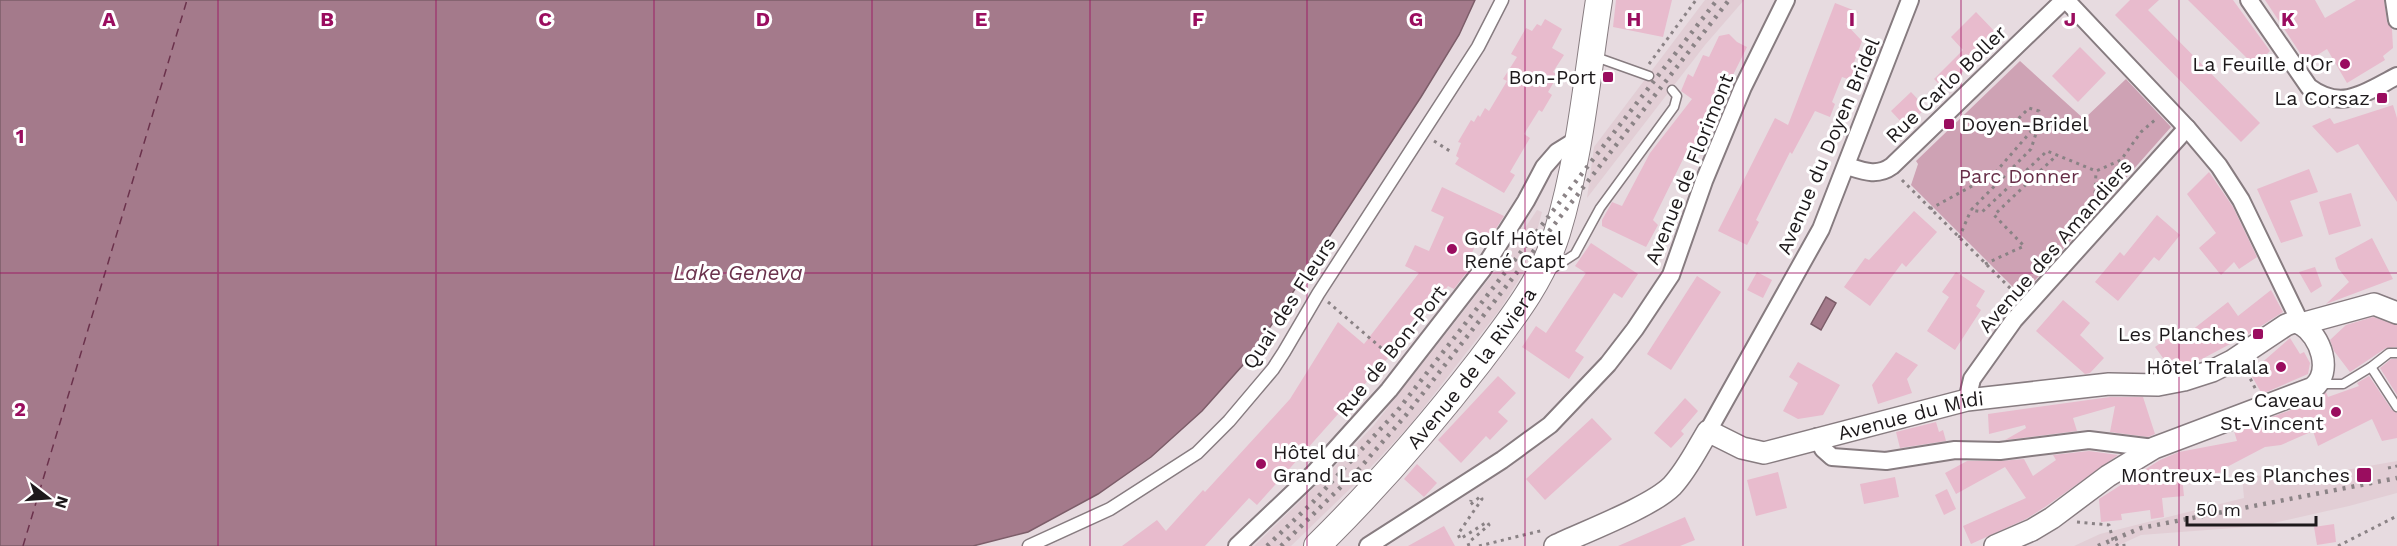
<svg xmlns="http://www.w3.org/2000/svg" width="2397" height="546" viewBox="0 0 2397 546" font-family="'Work Sans',sans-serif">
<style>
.built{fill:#e2ced5}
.green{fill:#cea2b4}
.water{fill:#a47a8b;stroke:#7c5d69;stroke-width:1.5}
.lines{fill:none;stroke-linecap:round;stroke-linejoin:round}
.ferry{stroke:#6b324c;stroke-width:1.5;stroke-dasharray:8 6;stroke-linecap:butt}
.building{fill:#e8bbcd}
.service-casing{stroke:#877c80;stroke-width:11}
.pedestrian-casing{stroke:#877c80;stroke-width:15}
.minor-casing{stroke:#877c80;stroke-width:20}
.tertiary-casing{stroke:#877c80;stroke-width:24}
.primary-casing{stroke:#877c80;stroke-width:28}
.path{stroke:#8a8285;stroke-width:3;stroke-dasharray:3 4.5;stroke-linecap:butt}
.service{stroke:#fff;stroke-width:8}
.pedestrian{stroke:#fff;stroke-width:12}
.minor{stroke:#fff;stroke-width:16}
.tertiary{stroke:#fff;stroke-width:21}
.primary{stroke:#fff;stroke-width:26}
.rail{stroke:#8b8386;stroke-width:4.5;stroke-dasharray:3 6;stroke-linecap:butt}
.grid{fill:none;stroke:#9a0d5f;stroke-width:1.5;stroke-opacity:0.55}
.poi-dot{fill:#9a0d5f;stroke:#fff;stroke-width:2}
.labels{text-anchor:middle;stroke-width:6;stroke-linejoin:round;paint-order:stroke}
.poi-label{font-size:20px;fill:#1d191b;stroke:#fff;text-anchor:end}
.street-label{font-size:20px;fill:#1d191b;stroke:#fff}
.park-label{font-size:20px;fill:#672e48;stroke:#fff}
.water-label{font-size:21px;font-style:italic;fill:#6b324c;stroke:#fff}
.grid-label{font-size:20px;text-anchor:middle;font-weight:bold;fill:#9a0d5f;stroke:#fff;stroke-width:6;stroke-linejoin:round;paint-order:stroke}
</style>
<rect width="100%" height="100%" fill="#e7dbe0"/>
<g class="built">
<path d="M1705,0H1744L1705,45L1587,198L1594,147Z"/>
<path d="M1537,210L1542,212L1528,265L1501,308L1411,424L1356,483L1291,546H1254L1325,477L1374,425L1503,261Z"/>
<path d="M2397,461V493L2349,506L2260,526L2141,535L2117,546H2074L2100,534L2244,498L2242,476L2317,475Z"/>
</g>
<path class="green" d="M2020,61L2084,119L2126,79L2171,127L2023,294H2020L1911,185L1918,164L1916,161Z"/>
<g class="water">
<path d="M0,0H1475L1459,35L1421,97L1251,356L1202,411L1151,457L1098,494L1028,532L973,546H0Z"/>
<path d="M1826,297L1836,303L1821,330L1811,324Z"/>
</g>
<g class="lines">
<path class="ferry" d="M23,546L187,0"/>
</g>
<g class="building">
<path d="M1616,0H1672L1663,37L1613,27Z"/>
<path d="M2130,0H2159L2148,10L2260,123L2241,142L2115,15Z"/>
<path d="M2188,0H2233L2270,51L2255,66Z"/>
<path d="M2265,0H2315L2325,18L2356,0H2384L2387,22L2392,29L2393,48L2383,56L2385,60L2347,83L2327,49L2306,62Z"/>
<path d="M1835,3L1858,12L1846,24L1862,41L1853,65L1858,67L1853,81L1842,77L1832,102L1835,104L1830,117L1815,111L1792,154L1790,152L1756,220L1759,222L1747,245L1718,231L1775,118L1788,125Z"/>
<path d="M1976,12L1998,35L1945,90L1934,79L1963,50L1951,37Z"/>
<path d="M1545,19L1562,29L1552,48L1564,55L1553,72L1558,75L1548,92L1552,95L1542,112L1539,110L1524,134L1530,138L1510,172L1515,175L1504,193L1455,164L1459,158L1456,156L1461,143L1458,142L1471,120L1474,122L1478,115L1480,117L1485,108L1489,111L1507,81L1503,79L1517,57L1511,54L1526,28L1532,31L1537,24L1541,26Z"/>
<path d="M1729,34L1737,42L1747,47L1693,155L1687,151L1653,220L1658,225L1646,247L1602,226V220L1611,204L1612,202L1622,206L1650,153L1692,99L1681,91L1688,74L1693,77L1703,55L1709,57L1719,36Z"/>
<path d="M2080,47L2106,73L2078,102L2052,76Z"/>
<path d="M1911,92L1926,108L1906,127L1891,111Z"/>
<path d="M2393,105L2397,118V202L2358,144L2337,153L2312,126L2330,118L2334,124Z"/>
<path d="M2309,169L2318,192L2290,201L2303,236L2281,243L2257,189Z"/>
<path d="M2209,172L2233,207L2257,257L2239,269L2234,262L2221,275L2199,248L2216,233L2187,194Z"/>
<path d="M1442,187L1504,216L1490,238L1481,234L1465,267L1468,269L1466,273L1454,289L1448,286L1398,351L1396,349L1257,505L1249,498L1205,546H1122L1157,520L1166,531L1203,490L1205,492L1290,399L1338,322L1364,344L1419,273L1405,266L1415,245L1429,251L1444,217L1431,211Z"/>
<path d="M2351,193L2361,226L2329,235L2319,202Z"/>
<path d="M1914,211L1937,232L1906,267L1902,263L1870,306L1844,287L1865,258L1869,260Z"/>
<path d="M2157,215L2180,235L2159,261L2154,257L2118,301L2095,282L2120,252L2124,256Z"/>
<path d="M2372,238L2393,279L2326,304L2349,282L2338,268L2335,258Z"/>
<path d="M1591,243L1638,274L1622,298L1614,293L1575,351L1584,357L1569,379L1522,347L1536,326L1546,333L1586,273L1575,266Z"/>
<path d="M2315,267L2322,286L2311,293L2299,272Z"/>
<path d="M1757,272L1772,280L1763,298L1747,290Z"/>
<path d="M1956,272L1985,291L1976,306L1981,310L1955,350L1927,331L1949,297L1942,292Z"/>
<path d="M1697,276L1721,292L1671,370L1647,354Z"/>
<path d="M2271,290L2283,312L2247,335L2202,359L2171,369L2155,347L2172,335L2178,341L2228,302L2238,316Z"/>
<path d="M2063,300L2090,323L2080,335L2104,358L2090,373L2085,374L2036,331Z"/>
<path d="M2373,317L2397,325V347L2386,348L2350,372L2334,351L2330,340L2346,325Z"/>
<path d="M2290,338L2300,354L2304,352L2310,363L2308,374L2262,394L2250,373Z"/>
<path d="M1896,352L1918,365L1907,379L1912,393L1878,404L1872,385Z"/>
<path d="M2391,359H2397V395L2380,368Z"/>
<path d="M1798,362L1840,385L1823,415L1798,419L1783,411L1798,383L1789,377Z"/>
<path d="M1498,376L1516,393L1498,412L1508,421L1490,440L1486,436L1461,463L1438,440Z"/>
<path d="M2369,376L2392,410L2397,413V438L2382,441L2372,419L2318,446L2313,431L2281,445L2265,447L2225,468V472L2182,477L2184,496L2162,498L2164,517L2151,519L2150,510L2121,514L2122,520L2101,522L2099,499L2160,460L2179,452L2237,441L2234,431L2318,400L2326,392L2328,397L2359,386L2357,383Z"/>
<path d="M2110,397H2143L2155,434L2148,437L2110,432L2115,406L2073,418L2077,431L2005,440L2026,428L2025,425L1989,434L1988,414Z"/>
<path d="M1685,398L1698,411L1681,431L1684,434L1671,448L1654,433Z"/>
<path d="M1592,418L1612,439L1545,500L1526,479Z"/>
<path d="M1936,422L1939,432L1943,430L1946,441L1900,448L1896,432Z"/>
<path d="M2089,451L2118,455L2045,507L2026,519L1971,544L1963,526L2026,498L2005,467L1956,494L1945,473L1967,461H2000L2024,459L2033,476L2056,460L2053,455Z"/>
<path d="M1417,464L1437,483L1424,497L1404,479Z"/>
<path d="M1778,472L1787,508L1756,516L1747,480Z"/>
<path d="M1895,477L1899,497L1864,504L1860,484Z"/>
<path d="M1947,489L1956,509L1944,515L1935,495Z"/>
<path d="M1685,517L1695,540L1680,546H1618Z"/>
<path d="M2334,524L2336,542L2317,545L2314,527Z"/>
<path d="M1444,526L1455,546H1408Z"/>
</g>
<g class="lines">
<g class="service-casing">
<g id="service">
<path d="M1593,56L1649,76"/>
<path d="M1549,271L1575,254L1600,208L1674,107L1677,96L1672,90"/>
<path d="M2371,367L2397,407"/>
<path d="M2319,384H2343L2371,367L2389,353H2397"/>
</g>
</g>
<g class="pedestrian-casing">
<path id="pedestrian" d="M1029,546L1110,509L1197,453L1229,421L1273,369L1284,352L1318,294L1478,47L1502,0"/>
</g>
<g class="minor-casing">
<g id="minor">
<path d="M2066,0L2187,128L2219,166L2241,200L2301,324"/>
<path d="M2249,0L2309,87C2342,112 2366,92 2397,76"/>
<path d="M2394,0L2397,20"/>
<path d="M1847,166C1863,171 1877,177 1892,166L2064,0"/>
<path d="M1967,400L1972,379L2014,320L2187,128"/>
<path d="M1708,431L1821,229L1910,0"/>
<path d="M1817,437L1823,449L1832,457L1886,461L1955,450L2000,451L2089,440L2154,448"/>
<path d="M1237,546L1315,472L1389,390L1483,269L1526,201L1544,167L1557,152L1578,139"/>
<path d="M1368,546L1502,460L1550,425L1608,364L1635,329L1671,275L1704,181L1743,87L1786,0"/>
</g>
</g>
<g class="tertiary-casing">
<g id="tertiary">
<path id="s1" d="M1555,546C1584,532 1651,507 1672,486C1687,470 1697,449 1708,431L1742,448L1764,453L1967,400L2109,384L2158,385L2184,380L2212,371L2232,361L2286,325L2294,322L2301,324L2374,304L2397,313"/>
<path d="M1995,546L2032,530L2052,518L2108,476L2154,448L2313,388C2333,372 2321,336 2301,324"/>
</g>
</g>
<g class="primary-casing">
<g id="primary">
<path id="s2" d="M1317,546C1376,488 1429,427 1480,361C1510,321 1542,282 1557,233C1580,158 1587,77 1599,0"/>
</g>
</g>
<g class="path">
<path d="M1649,64L1696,0"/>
<path d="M2008,129L2029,108L2039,111L2040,121"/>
<path d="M1434,141L1453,153"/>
<path d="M1902,180L2016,294"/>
<path d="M2092,208L2095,196L2096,171"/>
<path d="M1930,209L1994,174L2040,121L2031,149L1971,210L1982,212L2047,151L2096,171L2121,160L2141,132L2156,119"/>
<path d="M1959,238L1971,210"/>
<path d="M1985,264L2024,246L1994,215L2057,155"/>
<path d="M1328,302L1394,359"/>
<path d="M2247,372L2256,390"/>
<path d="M2388,468L2397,466"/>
<path d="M2077,522L2109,525L2113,540L2118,546L2127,545"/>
<path d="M1469,546L1468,543L1489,525L1487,522L1460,539L1458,534L1482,499L1481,496L1470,505L1471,500"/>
<path d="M1479,546L1544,530"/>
<path d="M2338,546L2397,516"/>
</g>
<use href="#service" class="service"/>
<use href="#pedestrian" class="pedestrian"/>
<use href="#minor" class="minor"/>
<use href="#tertiary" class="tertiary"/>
<use href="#primary" class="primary"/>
<g class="rail">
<path d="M1267,546L1313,502L1398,410L1717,0"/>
<path d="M1281,546L1359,469L1406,415L1729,0"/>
<path d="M2098,546L2141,528L2397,478"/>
</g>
</g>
<path class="grid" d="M218,0V546M436,0V546M654,0V546M872,0V546M1090,0V546M1307,0V546M1525,0V546M1743,0V546M1961,0V546M2179,0V546M0,273H2397"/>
<g class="poi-dot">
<circle cx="2345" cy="64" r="6"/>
<rect x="1602" y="71" width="12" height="12" rx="3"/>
<rect x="2376" y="92" width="12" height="12" rx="3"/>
<rect x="1943" y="118" width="12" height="12" rx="3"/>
<circle cx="1452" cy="249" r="6"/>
<rect x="2252" y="328" width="12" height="12" rx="3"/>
<circle cx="2281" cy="367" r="6"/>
<circle cx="2336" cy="412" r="6"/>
<circle cx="1261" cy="464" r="6"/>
<rect x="2356" y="467" width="16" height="16" rx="3"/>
</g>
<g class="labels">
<g class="poi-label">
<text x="2333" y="71">La Feuille d'Or</text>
<text x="1596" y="84">Bon-Port</text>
<text x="2370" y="105">La Corsaz</text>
<text x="1961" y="131" text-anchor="start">Doyen-Bridel</text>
<text x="1464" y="245" text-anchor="start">Golf Hôtel<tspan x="1464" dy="23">René Capt</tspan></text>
<text x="2246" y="341">Les Planches</text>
<text x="2269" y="374">Hôtel Tralala</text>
<text x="2324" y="407">Caveau<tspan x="2324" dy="23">St-Vincent</tspan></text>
<text x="1273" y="459" text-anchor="start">Hôtel du<tspan x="1273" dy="23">Grand Lac</tspan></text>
<text x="2350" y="482">Montreux-Les Planches</text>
</g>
<g class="street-label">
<text transform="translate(1946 84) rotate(-44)" y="7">Rue Carlo Boller</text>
<text transform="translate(1828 146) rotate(-67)" y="7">Avenue du Doyen Bridel</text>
<text transform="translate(1689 169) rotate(-68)" y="7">Avenue de Florimont</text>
<text transform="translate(2055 246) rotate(-49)" y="7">Avenue des Amandiers</text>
<text transform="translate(1289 303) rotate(-57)" y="7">Quai des Fleurs</text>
<text transform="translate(1391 351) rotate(-51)" y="7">Rue de Bon-Port</text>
<text dy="7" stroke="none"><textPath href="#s2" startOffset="236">Avenue de la Riviera</textPath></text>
<text dy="7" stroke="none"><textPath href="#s1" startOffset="410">Avenue du Midi</textPath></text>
</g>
<g class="park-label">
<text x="2019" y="183">Parc Donner</text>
</g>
<g class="water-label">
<text x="738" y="280">Lake Geneva</text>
</g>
</g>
<g class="grid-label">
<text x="109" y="26">A</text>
<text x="327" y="26">B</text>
<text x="545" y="26">C</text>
<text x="763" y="26">D</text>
<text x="981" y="26">E</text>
<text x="1198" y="26">F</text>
<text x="1416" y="26">G</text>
<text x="1634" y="26">H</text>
<text x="1852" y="26">I</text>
<text x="2070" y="26">J</text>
<text x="2288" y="26">K</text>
<text x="20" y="143">1</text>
<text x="20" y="416">2</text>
</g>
<g transform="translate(48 498) rotate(107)" stroke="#ffffff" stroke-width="4.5" paint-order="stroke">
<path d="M0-4.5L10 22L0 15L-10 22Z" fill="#1d191b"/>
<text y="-9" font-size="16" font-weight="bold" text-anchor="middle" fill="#1d191b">N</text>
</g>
<path d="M2187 516v9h129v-9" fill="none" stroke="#1d191b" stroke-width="3"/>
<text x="2196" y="516" font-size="18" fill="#1d191b" stroke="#ffffff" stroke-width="4.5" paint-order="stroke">50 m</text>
</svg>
